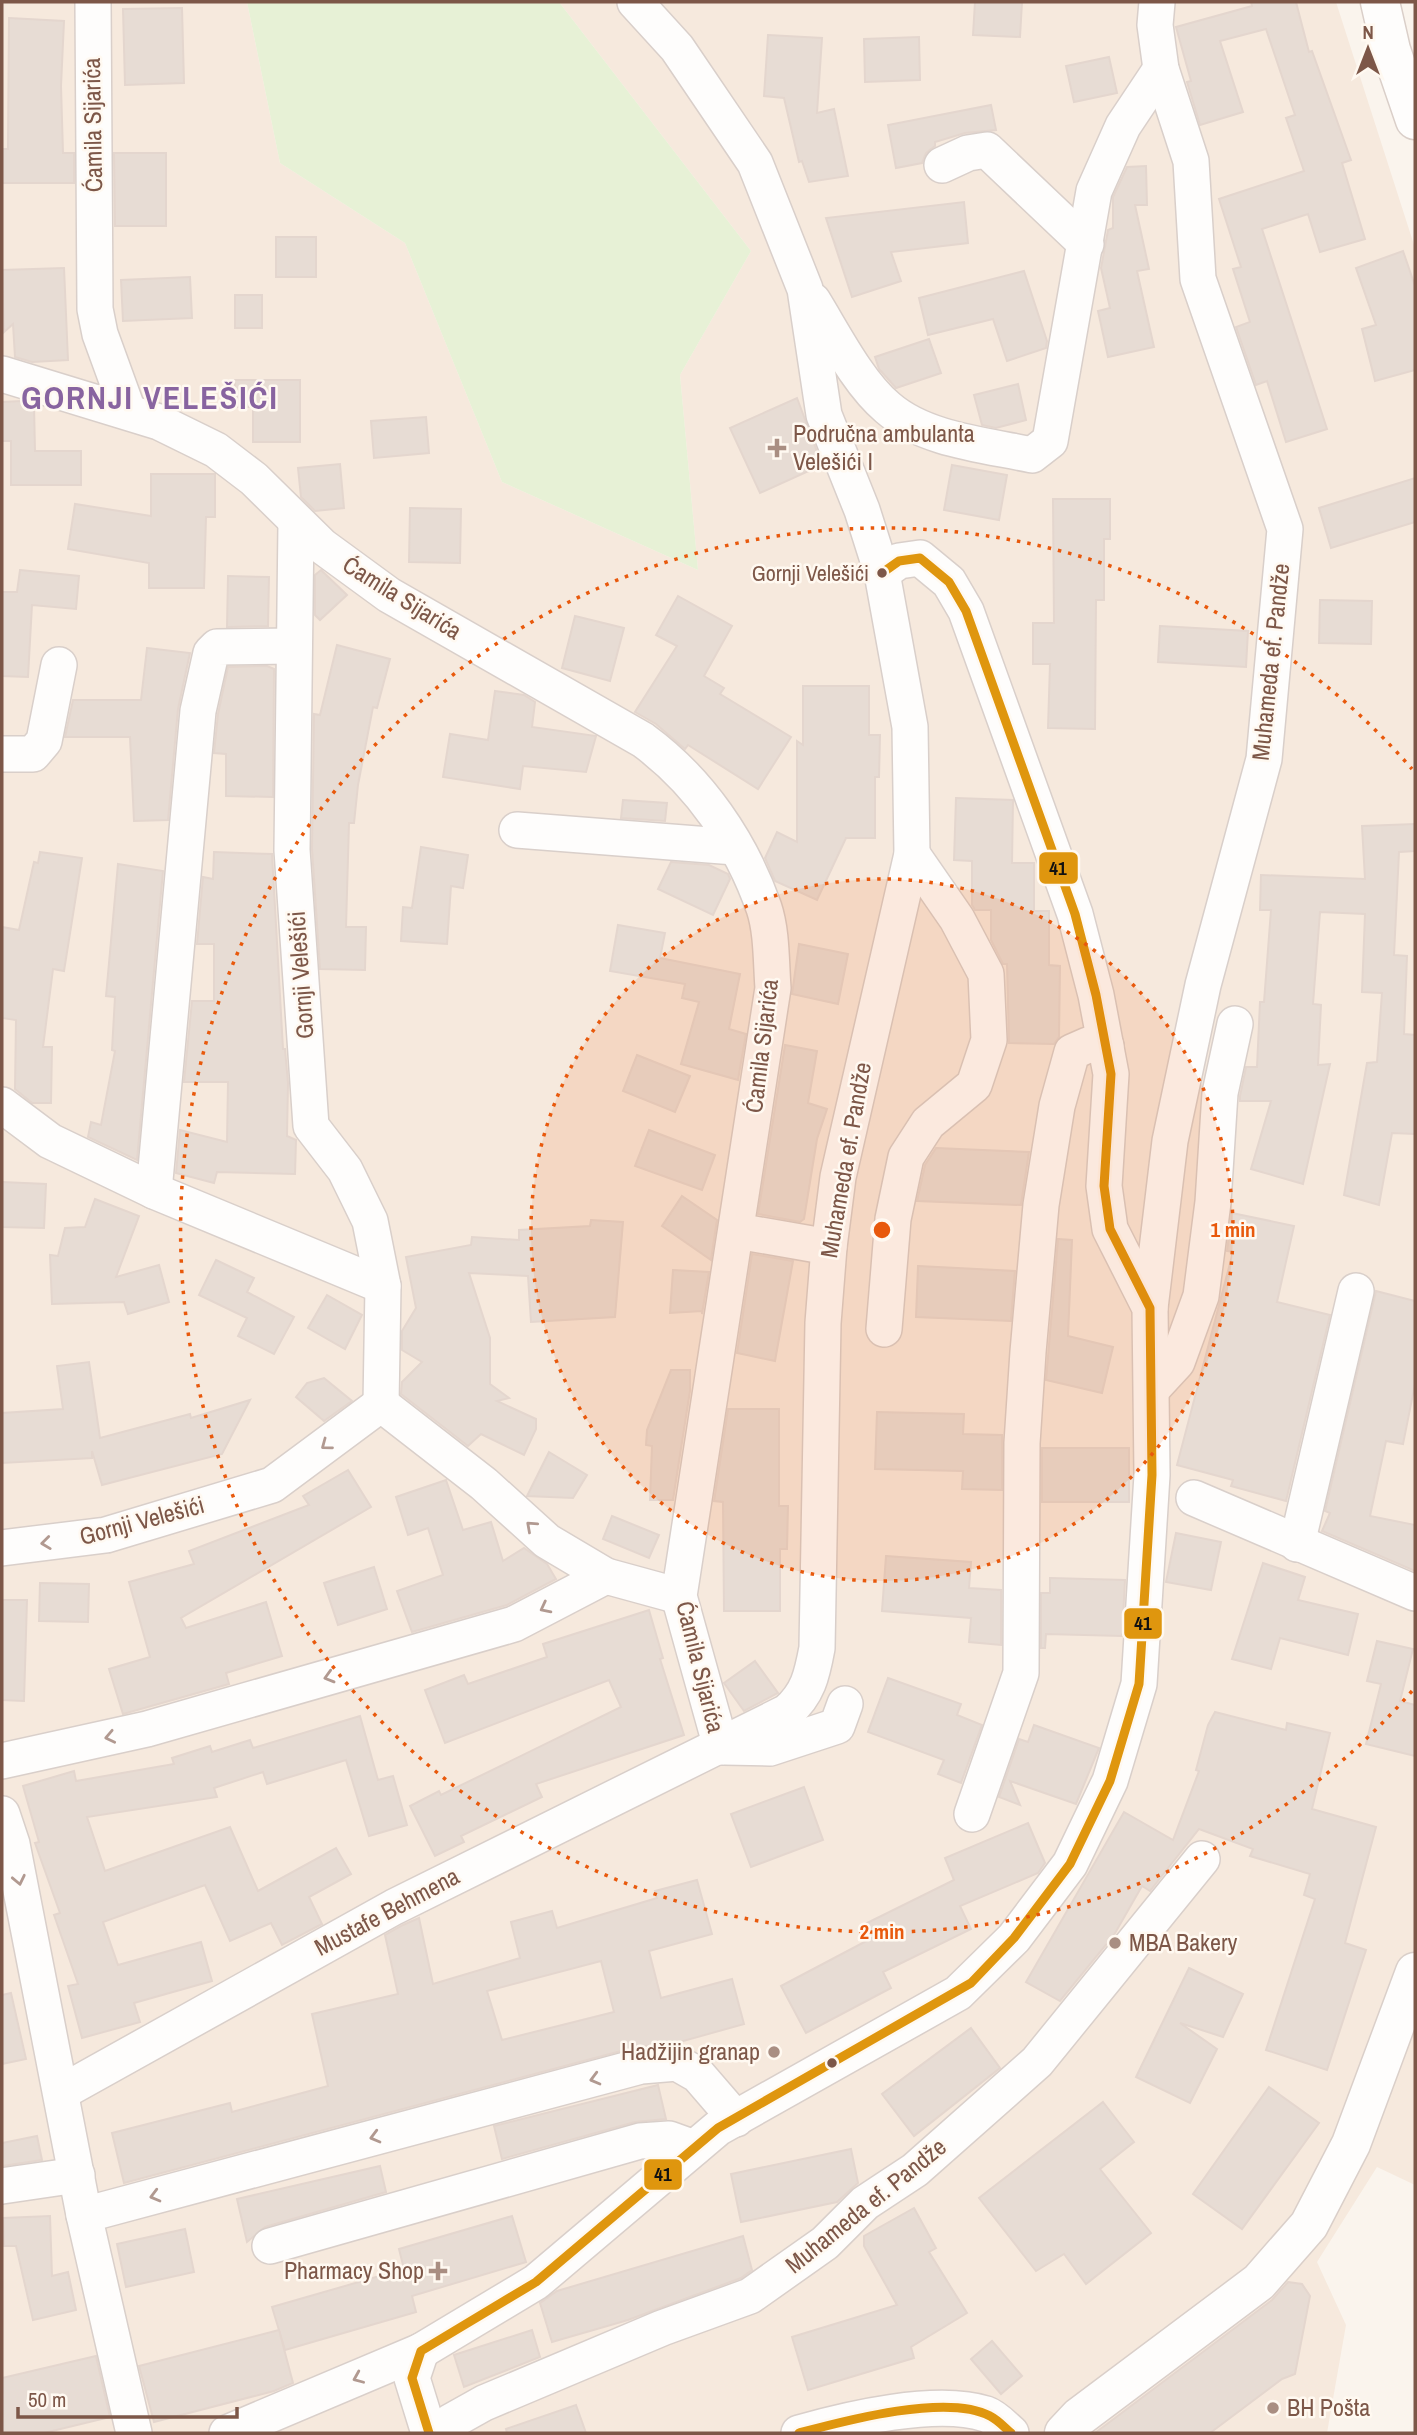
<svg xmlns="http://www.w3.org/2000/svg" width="1417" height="2435" viewBox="0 0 1417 2435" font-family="'Archivo Narrow',sans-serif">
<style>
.residential{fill:#f6e9dd}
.green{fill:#e7f1d6}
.building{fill:#e7dcd4;stroke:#e4d6ce;stroke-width:2;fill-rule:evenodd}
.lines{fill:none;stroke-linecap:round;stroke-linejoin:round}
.street-casing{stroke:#d9cfca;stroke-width:38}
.secondary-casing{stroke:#dacfc9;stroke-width:41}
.street{stroke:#fefdfc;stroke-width:35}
.secondary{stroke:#fefdfc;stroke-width:38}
.bus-1-casing{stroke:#fff9f1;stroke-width:14}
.bus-1{stroke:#df960e;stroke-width:9}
.oneway{stroke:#b19990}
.ring{fill:none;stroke:#e8590c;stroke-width:3.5;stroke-dasharray:3.5 7}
.poi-dot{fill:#a98e82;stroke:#fff9f1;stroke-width:2.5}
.bus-dot{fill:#7d5748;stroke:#fff9f1;stroke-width:2.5}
.labels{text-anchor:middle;stroke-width:5;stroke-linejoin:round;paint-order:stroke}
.bus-label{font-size:22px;fill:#7d5748;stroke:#fff9f1;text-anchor:end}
.street-label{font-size:24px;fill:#7d5748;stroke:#fff9f1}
.poi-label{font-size:24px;fill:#7d5748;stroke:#fff9f1;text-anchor:start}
.district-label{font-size:32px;font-weight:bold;letter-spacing:2px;fill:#8864a0;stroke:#fff9f1}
.centre{fill:#e8590c;stroke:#fff9f1;stroke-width:3.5}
.ring-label{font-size:21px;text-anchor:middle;font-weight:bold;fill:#e8590c;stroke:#fff9f1;stroke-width:5;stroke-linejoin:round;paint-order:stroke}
.line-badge{stroke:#fff9f1;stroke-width:2.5}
.pale-badge-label{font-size:19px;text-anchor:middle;font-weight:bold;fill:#111}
</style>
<rect width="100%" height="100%" fill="#faf4ed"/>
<path class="residential" d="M2,2H247L280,163L405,243L502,482L698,570L680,375L751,251L559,2H1336L1415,248V2185L1377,2167L1317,2262L1346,2325L1327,2433H2Z"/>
<path class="green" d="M247,2H559L751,251L680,375L698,570L502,482L405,243L280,163Z"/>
<g class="building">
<path d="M975,2H1022L1020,37L973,35Z"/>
<path d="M1251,2H1296L1309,52L1312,51L1351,160L1342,163L1365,239L1320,252L1308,214L1262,229L1327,429L1286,442L1267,381L1256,385L1236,327L1250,322L1233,269L1241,267L1219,199L1304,171L1286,118L1295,115L1266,29L1220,41L1243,112L1200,125L1187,82L1191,81L1176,27L1252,6Z"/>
<path d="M182,8L184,83L125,85L123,9Z"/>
<path d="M9,18L64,21L61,86L63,153H74V183H2V149H8Z"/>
<path d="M768,35L822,38L817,113L834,109L848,176L809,182L802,161L799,162L784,98L764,96Z"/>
<path d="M919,37L920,80L865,82L864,39Z"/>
<path d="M1109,57L1117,93L1074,102L1066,66Z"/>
<path d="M991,105L996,130L965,133L935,142V146L926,153L922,163L896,168L888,125Z"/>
<path d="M114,153H166V226H115Z"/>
<path d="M1146,166L1147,205H1135L1149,269L1137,271L1154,347L1108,357L1098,311L1110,308L1101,268L1108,230L1113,228V197L1127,167Z"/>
<path d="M964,202L968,243L891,252L901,281L852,297L826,218Z"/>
<rect x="276" y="237" width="40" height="40"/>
<path d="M1403,251L1415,286V370L1375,381L1362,329L1376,325L1356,268Z"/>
<path d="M64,268L68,360L32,362L15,357L13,324L4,332L2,270Z"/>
<path d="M1024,271L1047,341L1046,348L1007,361L993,319L928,335L919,298Z"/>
<path d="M190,277L192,318L123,321L121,280Z"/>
<rect x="235" y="295" width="27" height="33"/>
<path d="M929,339L941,373L896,388L879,369L875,357Z"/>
<path d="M235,380H300V442H253V407H235Z"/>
<path d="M1018,384L1026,420L996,428L982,425L974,395Z"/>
<path d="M797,398L822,465L760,493L730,428Z"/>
<path d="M22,401L34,405L35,451H81V485H11V441H2V402Z"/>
<path d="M426,417L429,453L374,458L371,421Z"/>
<path d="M340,464L344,508L315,511L301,497L298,468Z"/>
<path d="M952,465L1007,475L999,520L944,510Z"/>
<path d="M151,474H215V517H206L204,588H149V563L68,549L75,504L151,516Z"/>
<path d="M1415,478V522L1331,548L1319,508Z"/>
<path d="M1053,499H1110V539H1104V600H1096L1095,729L1048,728L1050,664H1033V623H1054Z"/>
<path d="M410,508L461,509L460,563L409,562Z"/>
<path d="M20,570L79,576L76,609L32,605L28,677L2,676V592H17Z"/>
<path d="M321,570L347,595L320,620L315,615V575Z"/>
<path d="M228,576L269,577L268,626L227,627Z"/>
<path d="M678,596L732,626L704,676L724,688L720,694L791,737L758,789L688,745L685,749L656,724L635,712L677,646L656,635Z"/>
<path d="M1320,600L1372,601L1371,644L1319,643Z"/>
<path d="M575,616L624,628L610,681L562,668Z"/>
<path d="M1160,626L1248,631L1246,667L1158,662Z"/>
<path d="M337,645L390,659L377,708L373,707L358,785L354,823H349L346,927H366L365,970L320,969L312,849L314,714L320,715Z"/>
<path d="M147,648L190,653L178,709L168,820L134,821L130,737H65L73,700H141Z"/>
<path d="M267,666L274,669L273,797L226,796V754L214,753L218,714L228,667Z"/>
<path d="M803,686H869V735H880L879,777H875V838H846L817,900L775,881L765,858L777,832L797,842V741L803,745Z"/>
<path d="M495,691L524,695L535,702L532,727L596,736L586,772L523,766L520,789L443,777L450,734L488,740Z"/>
<path d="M956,798L1013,800L1012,863H1034V911H1049V965L1060,966L1059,1037L1054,1044L1009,1043L1007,964H1003L991,940V910H975L972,905V861L954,860Z"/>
<path d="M623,800L667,803L665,821L621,818Z"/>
<path d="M1415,824V851L1399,852L1394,955L1407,956L1404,1034L1415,1035V1134L1392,1133L1379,1205L1344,1195L1367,1063L1377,1062L1382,993L1362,992L1365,914L1320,912L1313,1004L1321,1005L1318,1065L1330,1064L1303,1184L1251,1169L1271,1101H1240V1096L1246,1067H1257L1260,1002H1264L1271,910H1260L1261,875L1365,879L1362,826Z"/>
<path d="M421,847L468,855L463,888L451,886L447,944L401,941L403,907L412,908Z"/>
<path d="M40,852L82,858L64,971L53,969L43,1047H52L51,1103H32L15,1089L16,1020L2,1018V927L19,930L34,862L38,863Z"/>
<path d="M214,852L272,854L283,1049H285L288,1083L287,1136L296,1140L295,1174L217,1172L214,1183L176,1173L180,1130L227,1142L228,1082H184L192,1001H214V944H197L203,877L213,879Z"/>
<path d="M671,862L709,865L728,874L730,879L713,915L658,889Z"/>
<path d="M118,864L163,871L137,1160L88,1137L91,1122L101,1125L115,1051L112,1050L115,997L106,996Z"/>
<path d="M618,925L665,933L660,958L740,974L729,1029L746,1034L738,1080L681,1064L699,1002L682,998L685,984L610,971Z"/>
<path d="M799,944L848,954L838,1004L792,994Z"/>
<path d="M785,1045L817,1051L808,1103L827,1109L817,1139L804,1219L800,1222L758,1214Z"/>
<path d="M637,1055L690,1076L675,1112L623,1091Z"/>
<path d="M649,1130L715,1155L702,1190L635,1166Z"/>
<path d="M936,1148L1029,1152L1021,1205L917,1201L925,1165Z"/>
<path d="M2,1182L46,1184L44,1228L2,1227Z"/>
<path d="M682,1196L717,1220L711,1260L662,1226Z"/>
<path d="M95,1199L139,1216L116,1277L159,1265L169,1302L128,1314L124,1302L52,1304L50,1255L58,1256L65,1228L85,1227Z"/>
<path d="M1232,1213L1294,1226L1277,1302L1330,1315L1286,1501L1231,1486L1233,1480L1177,1465L1233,1252L1227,1251Z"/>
<path d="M591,1220L623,1222L615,1317L531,1322L528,1276L469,1273L490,1338V1384L509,1398L497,1401L536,1419V1429L524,1455L481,1434L468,1446L401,1394L402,1382L422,1362L402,1350V1331L416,1308L406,1257L471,1245L472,1237L519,1240V1230L590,1226Z"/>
<path d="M1058,1239L1072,1240L1068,1336L1113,1347L1102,1393L1046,1380Z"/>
<path d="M752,1254L793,1261L775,1361L737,1353Z"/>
<path d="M216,1260L254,1278L247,1292L294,1317L274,1354L238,1336L247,1318L199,1295Z"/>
<path d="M918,1266L1015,1271L1011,1321L916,1317Z"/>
<path d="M673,1270L709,1272L702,1314V1311L670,1313Z"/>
<path d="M1376,1291L1415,1301V1384L1403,1444L1386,1441L1370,1516L1415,1525V1571L1322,1531L1330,1513L1325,1511Z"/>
<path d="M327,1295L362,1315L345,1349L308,1328Z"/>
<path d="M89,1362L100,1438L190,1414L191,1418L250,1400L222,1454L102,1485L92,1451V1458L2,1463V1413L63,1409L57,1366Z"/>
<path d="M671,1370H690V1391L673,1500H650L652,1446L646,1445L647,1430Z"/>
<path d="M324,1378L352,1401L324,1421L296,1397L307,1383Z"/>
<path d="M728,1409H779V1506H788L787,1549H780V1611H724L723,1502L714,1501Z"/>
<path d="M877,1412L964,1414L963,1434L1002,1435V1490L962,1489L963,1471L875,1469Z"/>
<rect x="1042" y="1448" width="87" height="54"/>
<path d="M549,1452L587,1475L573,1498L527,1496Z"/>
<path d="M348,1470L371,1507L181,1618L186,1628L266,1602L282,1656L226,1673L229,1684L123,1714L109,1669L150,1657L129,1582L194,1564L189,1551L309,1505L303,1496Z"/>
<path d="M446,1480L463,1530L491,1522L503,1561L524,1548L547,1564L556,1579L507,1605L412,1632L397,1591L443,1575L428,1528L408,1535L396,1497Z"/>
<path d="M612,1516L659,1535L649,1558L603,1539Z"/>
<path d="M1176,1533L1221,1542L1211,1590L1166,1582Z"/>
<path d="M886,1556L971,1562L969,1588L1001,1590V1645L969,1642L971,1618L882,1611Z"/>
<path d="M1263,1563L1305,1577L1298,1600L1358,1614L1348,1655L1280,1638L1271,1669L1232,1659Z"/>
<path d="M374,1567L387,1609L338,1625L324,1583Z"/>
<path d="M1050,1578L1125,1580L1122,1636L1046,1634L1045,1648H1041V1593H1050Z"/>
<path d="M40,1583L89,1584L88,1622L39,1621Z"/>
<path d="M2,1600H27L24,1701L2,1700Z"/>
<path d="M649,1610L663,1658L660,1659L684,1735L536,1784L542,1797L461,1836L464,1842L435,1856L410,1806L439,1791L441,1795L621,1707L609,1680L445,1743L425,1690L464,1675L468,1684L547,1657L543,1644Z"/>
<path d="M1377,1641L1413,1649L1400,1701L1415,1705V1756L1366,1744L1381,1684L1367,1681Z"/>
<path d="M755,1661L778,1693L744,1711L724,1683Z"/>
<path d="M888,1678L961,1704L957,1715L982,1725L961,1783L938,1774L944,1760L868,1732Z"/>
<path d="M1215,1712L1286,1730L1287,1723L1330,1733L1312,1809L1376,1827L1345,1943L1366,1950L1327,2070L1266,2050L1315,1899L1304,1895L1310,1874L1250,1856L1253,1849L1199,1829L1150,1891L1142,1886L1114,1935L1060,2001L1026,1982L1124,1812L1173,1840L1199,1771L1196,1770L1208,1725Z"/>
<path d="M360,1716L378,1780L393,1776L407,1825L369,1836L346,1760L267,1784L263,1772L214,1788L217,1797L87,1817L105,1871L230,1827L258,1891L336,1848L351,1874L309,1897L322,1924L282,1945L271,1923L230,1941L205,1885L103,1922L118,1965L201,1942L212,1981L134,2003L140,2022L82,2038L68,1986L78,1984L54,1915L60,1913L35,1843L39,1842L23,1786L74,1771L76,1781L174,1764L172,1758L210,1746L212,1752L250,1740L253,1748Z"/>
<path d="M1034,1725L1099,1748L1076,1804L1010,1781L1020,1805L999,1797L1019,1739L1028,1742Z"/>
<path d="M804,1787L823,1840L751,1867L731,1814Z"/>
<path d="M1028,1823L1045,1863L1038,1873L960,1906L971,1929L883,1972L891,1988L806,2033L781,1986L874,1937L867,1923L954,1880L945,1858Z"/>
<path d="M697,1880L712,1934L649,1951L661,1998L732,1979L744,2024L676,2043L636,2047L124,2183L112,2133L230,2103L232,2112L328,2086L312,2014L398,1994L385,1935L403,1925L419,1918L433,1984L520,1958L511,1922L552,1911L557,1928L657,1898L655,1891ZM601,1961L614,2012L502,2040L487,1991Z"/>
<path d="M1189,1968L1243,1994L1223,2037L1180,2023L1217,2049L1190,2103L1136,2077Z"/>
<path d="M11,1993L26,2059L2,2064V1995Z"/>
<path d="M971,2028L1000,2068L914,2136L882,2094Z"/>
<path d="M658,2085L666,2119L635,2122L502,2159L494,2126Z"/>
<path d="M1269,2087L1319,2123L1242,2229L1193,2194Z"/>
<path d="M1103,2102L1134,2142L1100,2169L1151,2233L1086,2284L1064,2254L1036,2271L979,2198Z"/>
<path d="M37,2136L42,2160L2,2166V2143Z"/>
<path d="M851,2149L858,2183L837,2202L741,2222L731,2174Z"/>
<path d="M380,2166L386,2192L265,2227L247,2242L237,2199Z"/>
<path d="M914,2208L936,2248L929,2252L967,2313L911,2347L914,2358L808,2390L792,2337L897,2305L864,2246V2236Z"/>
<path d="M50,2216L52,2276L68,2272L76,2310L33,2320L16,2246H4L3,2218Z"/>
<path d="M512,2216L526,2262L412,2296L416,2312L285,2350L272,2307L404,2269L399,2249Z"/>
<path d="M185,2229L194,2272L126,2287L117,2244Z"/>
<path d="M743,2236L752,2270L741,2278L628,2320L552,2342L540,2303L557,2291Z"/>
<path d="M1288,2282L1302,2284L1310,2296L1295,2374L1282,2379L1210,2433H1095L1272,2300Z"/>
<path d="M279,2330L293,2383L274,2391L154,2422L139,2366Z"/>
<path d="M532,2330L540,2357L464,2387L454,2355Z"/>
<path d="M992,2341L1022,2376L1001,2394L971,2359Z"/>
<path d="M96,2356L110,2417L44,2433H2V2378Z"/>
<path d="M576,2405L586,2433H507L506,2429Z"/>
</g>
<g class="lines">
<g class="street-casing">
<g id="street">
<path d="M93,2L95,309L100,334L128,411"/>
<path d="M942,165L968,153L987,150L1086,244"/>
<path d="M813,301C834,335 858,383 888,408C925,440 986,445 1032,455L1050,441L1094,191L1123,126L1161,69"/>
<path d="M2,374L159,422L216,450L254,479L322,546L389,595L643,740C699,781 741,842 764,908C772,932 771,962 773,988L679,1596L721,1747"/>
<path d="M296,523L292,850L311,1126L345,1170L370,1221L383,1286L381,1404"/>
<path d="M2,754H33L44,741L59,665"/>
<path d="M517,830L735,847"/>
<path d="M2,1105L50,1141L154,1191L383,1286"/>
<path d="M154,1191L198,711L211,653L217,647L294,646"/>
<path d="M737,1231L829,1247"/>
<path d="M1150,1308L1170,1141L1203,985L1264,759L1285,529L1198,279L1191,161L1161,69L1155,25L1157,2"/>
<path d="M884,1329L893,1219L906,1157L928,1123L974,1085L989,1040L986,974L957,919L912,854"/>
<path d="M1152,1389L1177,1362L1201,1296L1213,1202L1220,1093L1235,1024"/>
<path d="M381,1404L484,1484L547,1541L606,1576L679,1596"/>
<path d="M1194,1498L1415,1593"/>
<path d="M1297,1544L1356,1291"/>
<path d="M2,1548L106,1535L272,1485L381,1404"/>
<path d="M724,1747L770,1748L837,1726L845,1704"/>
<path d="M2,1761L147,1729L514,1624L606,1576"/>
<path d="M2,1814L12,1844L84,2215L134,2433"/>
<path d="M972,1814L1021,1673L1022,1443L1028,1352L1041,1205L1057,1106L1072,1052L1088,1045L1106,1046"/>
<path d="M62,2092L394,1907L787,1712C808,1694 812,1675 817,1648L823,1323L829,1247L838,1177L912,854L910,727L882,573L862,510L824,415L805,289L755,163L677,48L635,2"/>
<path d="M2,2186L77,2175"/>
<path d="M84,2215L641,2066L677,2063L698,2075L736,2119"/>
<path d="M270,2246L640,2141L669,2139L694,2148"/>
<path d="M421,2351L412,2378L429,2433"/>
<path d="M227,2433L421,2351L536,2282L718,2128L958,1993L1014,1938L1070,1864L1110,1781L1139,1684L1152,1475L1150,1308L1110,1229L1104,1186L1111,1074L1096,995L1075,914L966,611L949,582L920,558L899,561L882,573"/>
<path d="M443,2433L450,2422L484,2403L662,2328L750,2296L825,2243L865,2203L915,2170L1037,2062L1202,1859"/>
<path d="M799,2433C848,2419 937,2398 986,2414C995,2417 1004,2427 1011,2433"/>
</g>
</g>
<g class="secondary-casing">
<g id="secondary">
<path d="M1380,2L1391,50L1415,120"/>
<path d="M1064,2433L1079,2417L1259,2282L1309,2225L1351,2144L1415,1972"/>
</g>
</g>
<use href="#street" class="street"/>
<use href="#secondary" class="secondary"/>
<g class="bus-1-casing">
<g id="bus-1">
<path d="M429,2433L412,2378L421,2351L536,2282L718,2128L971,1983L1014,1938L1070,1864L1110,1781L1139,1684L1152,1475L1150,1308L1110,1229L1104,1186L1111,1074L1096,995L1075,914L966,611L949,582L920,558L899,561L882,573"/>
<path d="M799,2433C844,2421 947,2393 990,2416C998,2420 1004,2427 1011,2433"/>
</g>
</g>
<use href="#bus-1" class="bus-1"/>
</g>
<defs><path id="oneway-chevron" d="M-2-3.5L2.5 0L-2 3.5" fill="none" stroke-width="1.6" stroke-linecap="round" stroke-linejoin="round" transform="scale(1.75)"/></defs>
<g class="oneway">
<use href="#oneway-chevron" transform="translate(326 1445) rotate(143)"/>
<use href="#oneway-chevron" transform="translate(531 1526) rotate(-138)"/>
<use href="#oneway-chevron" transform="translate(46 1543) rotate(173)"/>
<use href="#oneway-chevron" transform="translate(545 1608) rotate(153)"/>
<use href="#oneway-chevron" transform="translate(329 1677) rotate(164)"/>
<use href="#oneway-chevron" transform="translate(110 1737) rotate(168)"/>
<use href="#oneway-chevron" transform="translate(19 1880) rotate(78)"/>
<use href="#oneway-chevron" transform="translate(595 2079) rotate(165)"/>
<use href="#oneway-chevron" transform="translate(375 2137) rotate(165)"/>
<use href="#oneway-chevron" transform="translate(155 2196) rotate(165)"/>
<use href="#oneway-chevron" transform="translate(358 2378) rotate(157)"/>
</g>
<circle cx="882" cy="1230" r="351" fill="#e8590c" fill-opacity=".12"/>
<g class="ring">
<circle cx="882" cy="1230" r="351"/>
<path d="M1412 1691A702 702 0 1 1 1412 769"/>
</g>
<g class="poi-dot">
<path d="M773.5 437.5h7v7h7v7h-7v7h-7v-7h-7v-7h7z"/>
<circle cx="1115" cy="1943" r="7"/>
<circle cx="774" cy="2052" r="7"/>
<path d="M434.5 2260.5h7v7h7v7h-7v7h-7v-7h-7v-7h7z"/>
<circle cx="1273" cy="2408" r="7"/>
</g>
<g class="bus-dot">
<circle cx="882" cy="573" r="6"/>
<circle cx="832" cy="2063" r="6"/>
</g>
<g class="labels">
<g class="bus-label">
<text x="869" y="581">Gornji Velešići</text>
</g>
<g class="street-label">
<text transform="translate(93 125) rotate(-91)" y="8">Ćamila Sijarića</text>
<text transform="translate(402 598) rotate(32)" y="8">Ćamila Sijarića</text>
<text transform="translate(1271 662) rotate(-84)" y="8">Muhameda ef. Pandže</text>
<text transform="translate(301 975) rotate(-94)" y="8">Gornji Velešići</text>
<text transform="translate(762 1046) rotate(-83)" y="8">Ćamila Sijarića</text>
<text transform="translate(846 1160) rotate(-80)" y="8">Muhameda ef. Pandže</text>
<text transform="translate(142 1521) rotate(-15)" y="8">Gornji Velešići</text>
<text transform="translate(700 1667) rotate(76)" y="8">Ćamila Sijarića</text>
<text transform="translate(387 1912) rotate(-28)" y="8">Mustafe Behmena</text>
<text transform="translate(866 2206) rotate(-39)" y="8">Muhameda ef. Pandže</text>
</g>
<g class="poi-label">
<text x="793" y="442">Područna ambulanta<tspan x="793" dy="28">Velešići I</tspan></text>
<text x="1129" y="1951">MBA Bakery</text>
<text x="760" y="2060" text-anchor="end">Hadžijin granap</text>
<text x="424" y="2279" text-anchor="end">Pharmacy Shop</text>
<text x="1287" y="2416">BH Pošta</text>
</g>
<g class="district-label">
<text x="150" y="409">GORNJI VELEŠIĆI</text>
</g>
</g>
<circle cx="882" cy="1230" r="10" class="centre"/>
<g class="ring-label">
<text x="1233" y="1237">1 min</text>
<text x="882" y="1939">2 min</text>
</g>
<g class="line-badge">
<rect x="1038" y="851" width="41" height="34" rx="7" fill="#df960e"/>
<rect x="1123" y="1607" width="40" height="33" rx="7" fill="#df960e"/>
<rect x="643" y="2158" width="40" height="33" rx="7" fill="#df960e"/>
</g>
<g class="pale-badge-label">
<text x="1058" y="875">41</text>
<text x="1143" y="1630">41</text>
<text x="663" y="2181">41</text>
</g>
<rect width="1417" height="2435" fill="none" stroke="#7d5748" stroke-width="7"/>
<g transform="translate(1368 49)" stroke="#fff9f1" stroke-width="5" paint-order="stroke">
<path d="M0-5L12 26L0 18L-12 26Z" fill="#7d5748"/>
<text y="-10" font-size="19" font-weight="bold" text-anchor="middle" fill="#7d5748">N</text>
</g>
<path d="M18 2407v10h219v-10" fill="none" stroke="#7d5748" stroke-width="3.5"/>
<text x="28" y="2407" font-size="21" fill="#7d5748" stroke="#fff9f1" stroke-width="5" paint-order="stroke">50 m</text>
</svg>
